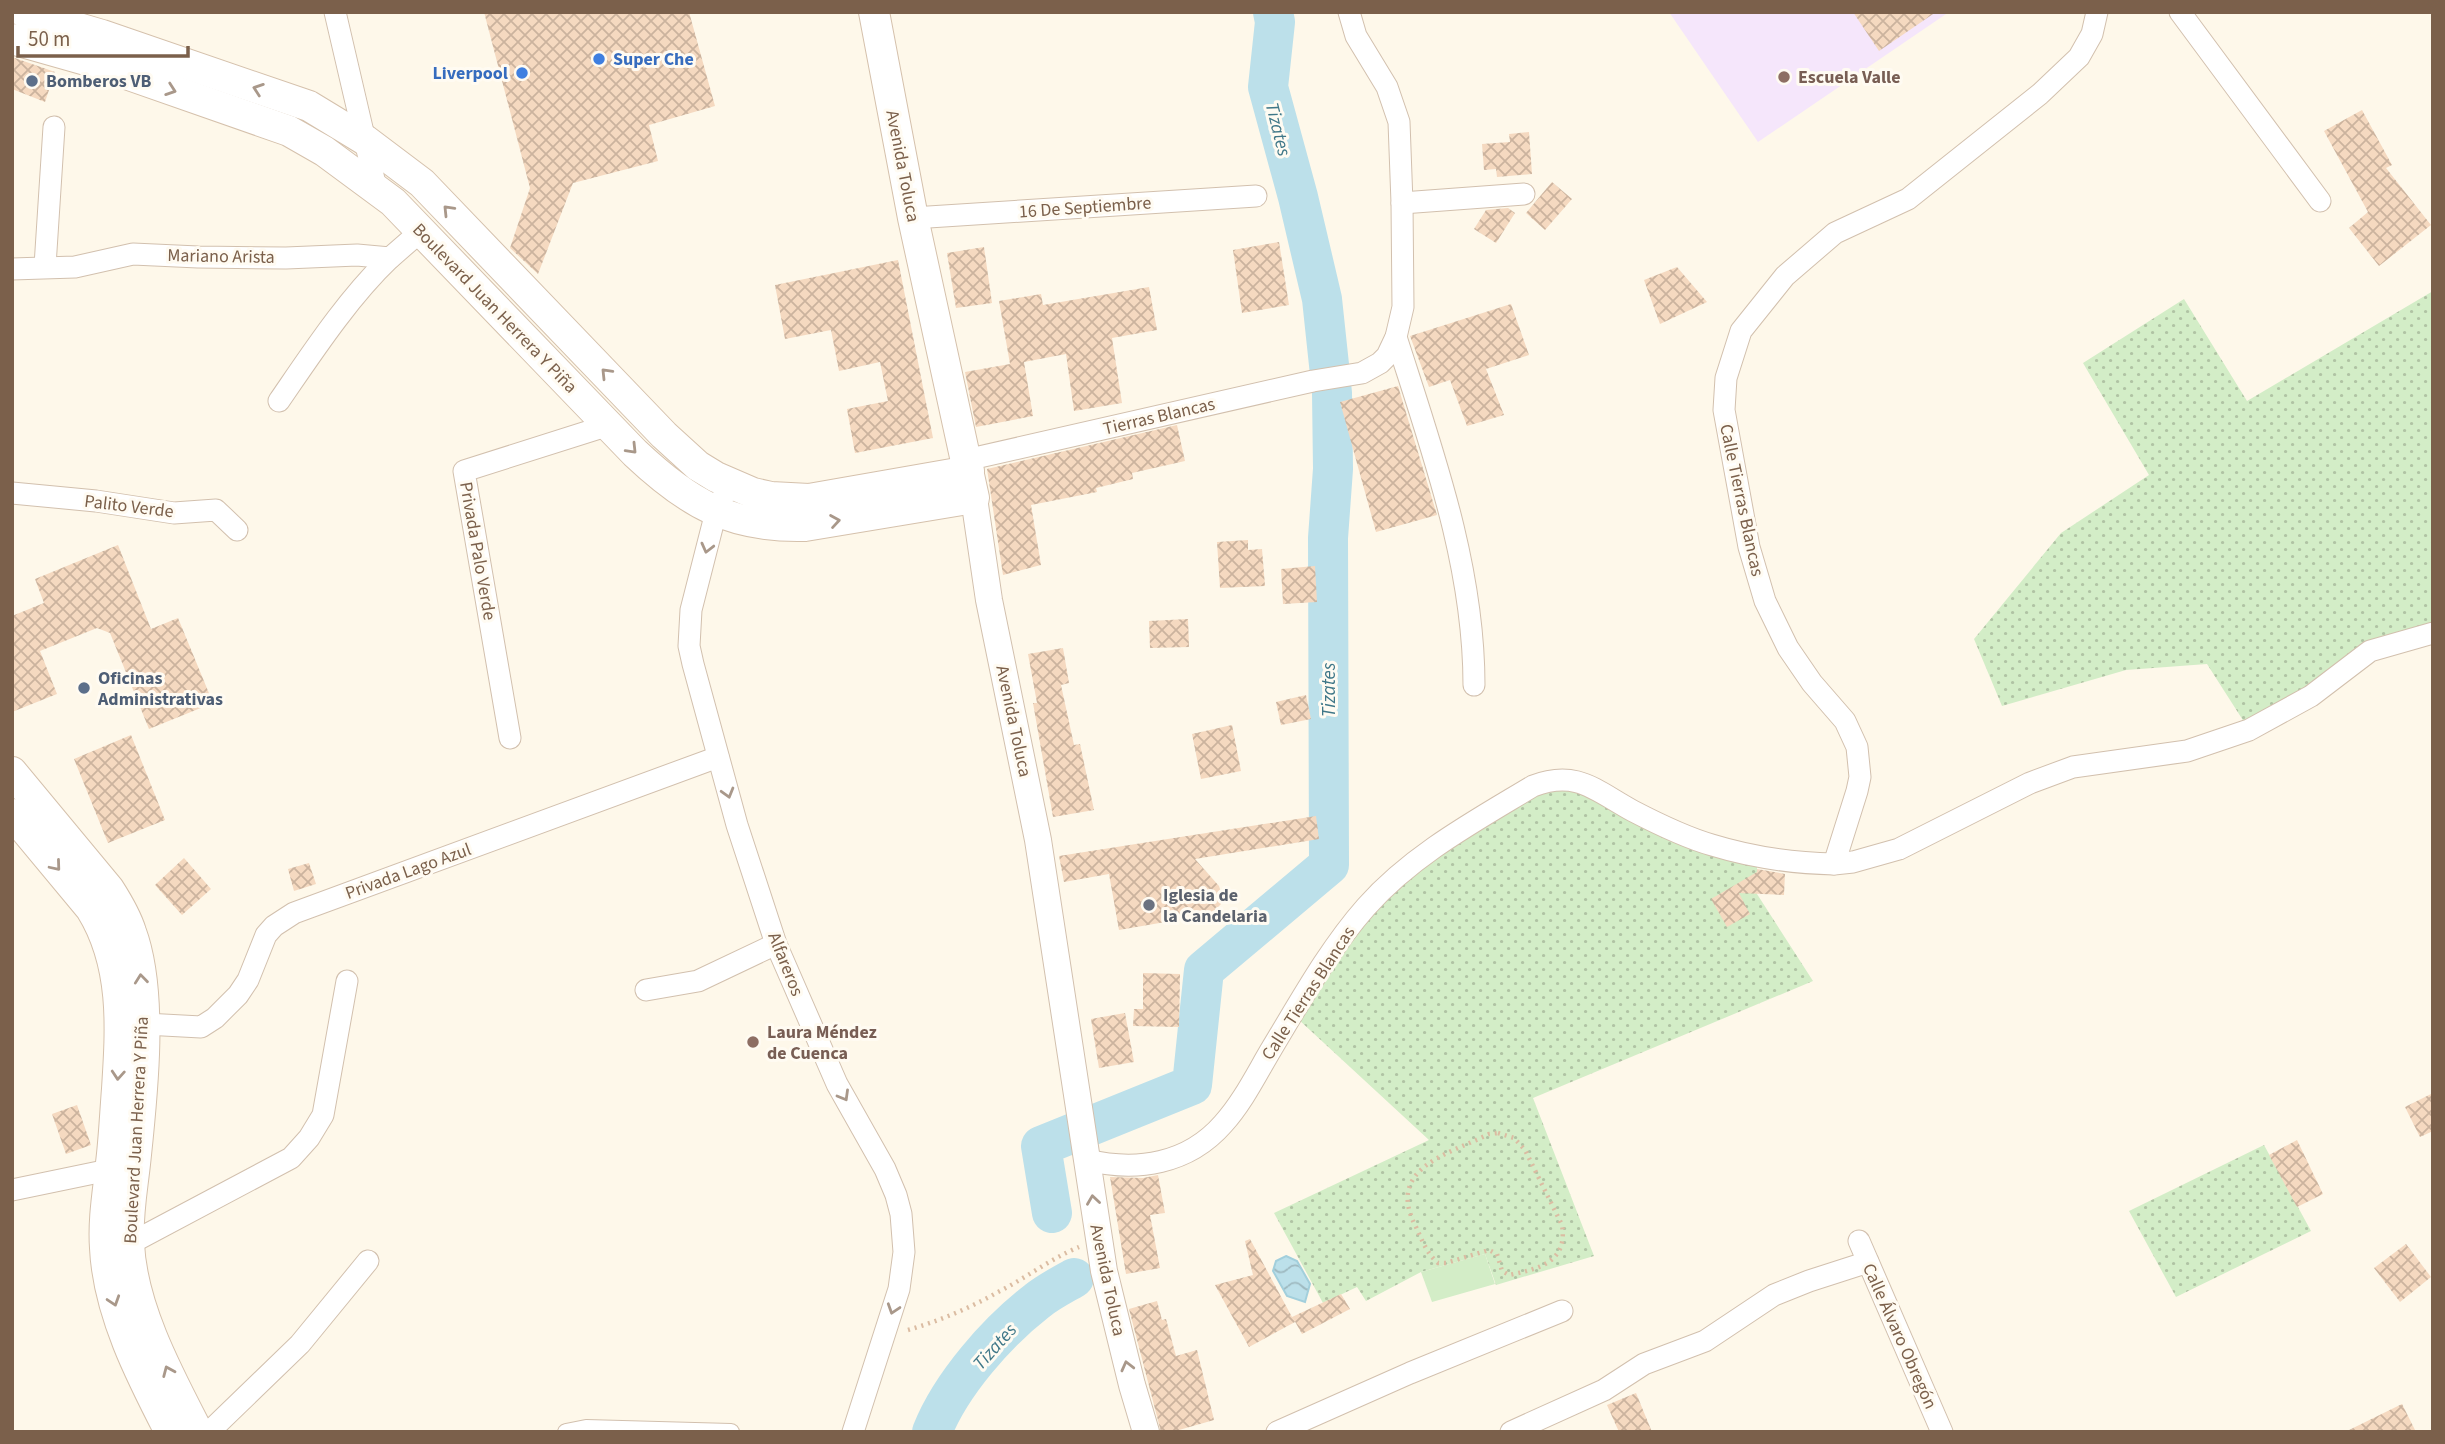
<svg xmlns="http://www.w3.org/2000/svg" width="2445" height="1444" viewBox="0 0 2445 1444" font-family="'Source Sans 3',sans-serif">
<style>
.education{fill:#f5e6fb}
.grass{fill:url(#grass-dots)}
.pitch{fill:#d3edc7}
.water{fill:url(#water-waves);stroke:#a2cfdc;stroke-width:2}
.lines{fill:none;stroke-linecap:round;stroke-linejoin:round}
.river{stroke:#bce0ea;stroke-width:40}
.building{fill:url(#building-cross-hatch)}
.pedestrian-casing{stroke:#d2c0ae;stroke-width:18}
.minor-casing{stroke:#d2c0ae;stroke-width:23}
.tertiary-casing{stroke:#d2c0ae;stroke-width:28}
.secondary-casing{stroke:#d5c1ac;stroke-width:32}
.path{stroke:#dbbca2;stroke-width:4.5;stroke-dasharray:2 5;stroke-linecap:butt}
.pedestrian{stroke:#fff;stroke-width:16}
.minor{stroke:#fff;stroke-width:21}
.tertiary{stroke:#fff;stroke-width:26}
.secondary{stroke:#fff;stroke-width:30}
.oneway{stroke:#a9988a}
.shop-dot{fill:#3f7fe0;stroke:#fffbf2;stroke-width:2.5}
.education-dot{fill:#8d6e63;stroke:#fffbf2;stroke-width:2.5}
.service-dot{fill:#5c6f8a;stroke:#fffbf2;stroke-width:2.5}
.worship-dot{fill:#6b7280;stroke:#fffbf2;stroke-width:2.5}
.labels{text-anchor:middle;stroke-width:6;stroke-linejoin:round;paint-order:stroke}
.shop-label{font-size:18px;font-weight:bold;fill:#366cbe;stroke:#fffbf2;text-anchor:start}
.education-label{font-size:18px;font-weight:bold;fill:#785e54;stroke:#fffbf2;text-anchor:start}
.service-label{font-size:18px;font-weight:bold;fill:#4e5e75;stroke:#fffbf2;text-anchor:start}
.street-label{font-size:18px;fill:#7b604b;stroke:#fffbf2}
.worship-label{font-size:18px;font-weight:bold;fill:#5b616d;stroke:#fffbf2;text-anchor:start}
.water-label{font-size:19px;font-style:italic;fill:#3f7788;stroke:#fffbf2}
</style>
<defs>
<pattern id="grass-dots" width="8" height="8" patternUnits="userSpaceOnUse" patternTransform="scale(1.75)"><rect width="8" height="8" fill="#d3edc7"/><path d="M2 2h.1M6 6h.1" fill="none" stroke="#b0c3a4" stroke-width="1.8" stroke-linecap="round"/></pattern>
<pattern id="water-waves" width="16" height="10" patternUnits="userSpaceOnUse" patternTransform="scale(1.75)"><rect width="16" height="10" fill="#bce0ea"/><path d="M0 5q4-4 8 0t8 0" fill="none" stroke="#9eb9c0"/></pattern>
<pattern id="building-cross-hatch" width="8" height="8" patternUnits="userSpaceOnUse" patternTransform="scale(1.75)"><rect width="8" height="8" fill="#f5d9c0"/><path d="M0 0l8 8M0 8l8-8" fill="none" stroke="#cbb39e"/></pattern>
</defs>
<rect width="100%" height="100%" fill="#fef8ea"/>
<path class="education" d="M1669,12H1949L1758,142Z"/>
<g class="grass">
<path d="M2433,291V626L2246,725L2207,664L2126,670L2002,706L1974,639L2061,533L2149,475L2083,363L2184,299L2247,401Z"/>
<path d="M1572,789L1757,866V894L1813,981L1533,1098L1594,1256L1496,1285L1485,1254L1421,1272L1366,1301L1357,1287L1323,1303L1274,1213L1429,1140L1298,1019L1372,911L1446,848L1535,793Z"/>
<path d="M2264,1145L2311,1231L2176,1297L2129,1211Z"/>
</g>
<path class="pitch" d="M1485,1254L1495,1284L1432,1302L1421,1272Z"/>
<path class="water" d="M1286,1256L1297,1261L1310,1284L1305,1302L1287,1296L1273,1271L1276,1261Z"/>
<g class="lines">
<g class="river">
<path d="M1052,1213L1041,1146L1192,1085L1204,970L1329,865L1328,538L1333,469L1332,393L1322,299L1298,197L1268,87L1275,22L1273,12"/>
<path d="M932,1432C951,1384 997,1332 1037,1301C1048,1292 1062,1285 1074,1278"/>
</g>
</g>
<g class="building">
<path d="M484,12H689L715,106L649,125L658,161L573,183L538,274L510,248L530,188Z"/>
<path d="M1853,12H1936L1879,51Z"/>
<path d="M12,57L55,72L45,102L12,89Z"/>
<path d="M2362,110L2392,165L2386,168L2431,225L2379,266L2349,228L2368,212L2324,131Z"/>
<path d="M1529,132L1532,174L1497,177L1496,169L1484,170L1482,144L1510,142L1509,134Z"/>
<path d="M1552,182L1572,199L1545,230L1526,213Z"/>
<path d="M1508,208L1515,213L1496,243L1474,229L1486,210Z"/>
<path d="M1279,242L1289,305L1242,313L1233,250Z"/>
<path d="M984,247L992,303L956,308L947,253Z"/>
<path d="M898,260L933,438L855,453L847,409L888,401L880,362L839,371L831,330L785,339L775,285Z"/>
<path d="M1677,267L1707,302L1660,324L1644,280Z"/>
<path d="M1149,287L1157,330L1112,338L1122,403L1074,411L1066,354L1024,362L1033,416L976,427L965,372L1010,364L999,301L1041,294L1043,305Z"/>
<path d="M1511,304L1529,355L1486,369L1504,415L1467,426L1450,380L1429,387L1410,336Z"/>
<path d="M1398,386L1437,515L1376,532L1340,402Z"/>
<path d="M1177,425L1185,461L1132,473L1133,479L1096,488L1097,492L1031,505L1041,565L1003,575L987,469Z"/>
<path d="M1248,540V550L1262,549L1265,586L1220,588L1217,542Z"/>
<path d="M118,545L151,629L178,618L213,703L149,729L110,633L97,628L40,651L57,694L12,712V616L44,603L35,579Z"/>
<path d="M1315,566L1317,602L1283,604L1281,569Z"/>
<path d="M1188,619L1189,647L1150,648L1149,621Z"/>
<path d="M1063,648L1069,683L1061,685L1074,745L1080,744L1094,810L1053,817L1033,703H1037L1028,654Z"/>
<path d="M1306,695L1311,719L1281,725L1276,702Z"/>
<path d="M1232,725L1241,771L1201,779L1192,734Z"/>
<path d="M131,735L165,820L108,843L74,759Z"/>
<path d="M1316,816L1319,839L1195,859L1219,886L1221,892V904L1212,913L1206,915L1119,930L1109,874L1064,882L1059,856Z"/>
<path d="M184,858L211,889L182,915L155,885Z"/>
<path d="M309,863L316,884L294,891L288,869Z"/>
<path d="M1757,869L1785,874L1784,895L1739,893L1750,914L1727,927L1711,899L1757,872Z"/>
<path d="M1143,973L1180,974L1179,1027L1133,1026L1134,1009H1143Z"/>
<path d="M1125,1013L1134,1062L1099,1068L1091,1019Z"/>
<path d="M2433,1093V1131L2420,1137L2405,1107Z"/>
<path d="M77,1105L91,1145L66,1154L52,1114Z"/>
<path d="M2297,1140L2323,1194L2297,1207L2269,1155Z"/>
<path d="M1158,1175L1165,1213L1150,1215L1160,1268L1126,1274L1110,1177L1143,1178Z"/>
<path d="M1250,1239L1292,1317L1341,1294L1350,1309L1302,1334L1293,1318L1295,1322L1249,1347L1215,1285L1253,1275L1245,1241Z"/>
<path d="M2406,1244L2431,1277L2400,1302L2374,1268Z"/>
<path d="M1157,1301L1162,1320L1166,1319L1176,1356L1197,1350L1214,1420L1172,1432H1161L1129,1309Z"/>
<path d="M1636,1393L1652,1432H1619L1607,1405Z"/>
<path d="M2402,1404L2416,1432H2345Z"/>
</g>
<g class="lines">
<g class="pedestrian-casing">
<path id="pedestrian" d="M566,1432L586,1428L731,1432"/>
</g>
<g class="minor-casing">
<g id="minor">
<path d="M335,12L376,188"/>
<path d="M2180,12L2320,201"/>
<path d="M1402,203L1524,194"/>
<path d="M913,218L1256,196"/>
<path d="M45,266L54,127"/>
<path d="M12,269L75,267L133,254L198,257L286,258L357,255L390,258L421,231"/>
<path d="M1396,337C1432,450 1474,565 1474,685"/>
<path d="M279,401C312,353 348,298 390,258"/>
<path d="M966,460L1313,381L1362,373L1380,363L1387,356L1396,337L1403,307L1402,203L1399,122L1387,87L1356,36L1349,12"/>
<path d="M729,484L716,512L691,610L689,646L693,664L737,825L776,944L837,1084L885,1169L896,1195L901,1214L904,1252L899,1289L853,1432"/>
<path d="M12,493L96,501L174,513L216,510L237,530"/>
<path d="M510,738L464,471L609,425"/>
<path d="M1834,864L1853,862L1899,849L2030,783L2073,767L2187,751L2249,730L2311,696L2370,651L2433,633"/>
<path d="M646,990L698,981L776,944"/>
<path d="M145,1024L201,1027L215,1018L238,995L248,980L266,935L274,926L294,913L718,757"/>
<path d="M1087,1160C1137,1172 1188,1164 1223,1124C1243,1102 1257,1073 1272,1048C1301,1000 1329,949 1366,907C1412,855 1475,821 1533,786C1577,769 1596,791 1633,811C1658,824 1684,837 1712,845C1751,857 1793,863 1834,864L1857,791L1860,777L1857,747L1845,721L1812,683L1788,648L1765,601L1749,547L1724,410L1726,378L1741,331L1785,276L1835,233L1908,199L2040,94L2079,57L2092,34L2097,12"/>
<path d="M12,1190L123,1167"/>
<path d="M1859,1241L1942,1432"/>
<path d="M117,1246L129,1244L291,1158L309,1138L323,1115L347,981"/>
<path d="M209,1432L300,1344L368,1261"/>
<path d="M1277,1432L1410,1373L1562,1311"/>
<path d="M1511,1432L1604,1390L1644,1364L1705,1341L1774,1295L1809,1281L1868,1262"/>
</g>
</g>
<g class="tertiary-casing">
<path id="tertiary" d="M974,498L989,600L1038,840L1104,1271L1132,1385L1146,1432"/>
</g>
<g class="secondary-casing">
<g id="secondary">
<path d="M24,12L102,35L309,106L365,140L422,183L664,435L698,466L716,477L753,493L771,497L809,499L969,471"/>
<path d="M12,39L86,60L289,131L324,151L393,202L635,453C688,503 730,528 805,526L974,498L913,218L874,12"/>
<path d="M12,772L109,889C118,903 126,916 131,932C154,994 142,1098 135,1164C132,1191 127,1217 129,1244C132,1308 169,1376 198,1432"/>
<path d="M12,814L91,909C125,964 121,1027 117,1089C115,1114 114,1139 111,1163C108,1192 103,1219 105,1248C108,1312 141,1376 170,1432"/>
</g>
</g>
<g class="path">
<path d="M1498,1133L1514,1138L1525,1150L1562,1225C1568,1262 1539,1269 1509,1275L1502,1271L1497,1254L1489,1250L1446,1263H1438C1427,1254 1422,1240 1416,1227C1385,1168 1447,1155 1489,1134Z"/>
<path d="M908,1330C939,1321 970,1308 998,1292C1026,1278 1050,1259 1079,1247"/>
</g>
<use href="#pedestrian" class="pedestrian"/>
<use href="#minor" class="minor"/>
<use href="#tertiary" class="tertiary"/>
<use href="#secondary" class="secondary"/>
</g>
<defs><path id="oneway-chevron" d="M-2-3.5L2.5 0L-2 3.5" fill="none" stroke-width="1.6" stroke-linecap="round" stroke-linejoin="round" transform="scale(1.75)"/></defs>
<g class="oneway">
<use href="#oneway-chevron" transform="translate(258 89) rotate(-161)"/>
<use href="#oneway-chevron" transform="translate(171 90) rotate(19)"/>
<use href="#oneway-chevron" transform="translate(448 210) rotate(-134)"/>
<use href="#oneway-chevron" transform="translate(606 373) rotate(-134)"/>
<use href="#oneway-chevron" transform="translate(632 449) rotate(46)"/>
<use href="#oneway-chevron" transform="translate(835 521) rotate(-9)"/>
<use href="#oneway-chevron" transform="translate(707 548) rotate(104)"/>
<use href="#oneway-chevron" transform="translate(728 793) rotate(74)"/>
<use href="#oneway-chevron" transform="translate(56 866) rotate(50)"/>
<use href="#oneway-chevron" transform="translate(141 979) rotate(-96)"/>
<use href="#oneway-chevron" transform="translate(118 1075) rotate(94)"/>
<use href="#oneway-chevron" transform="translate(844 1096) rotate(60)"/>
<use href="#oneway-chevron" transform="translate(1093 1200) rotate(-98)"/>
<use href="#oneway-chevron" transform="translate(114 1301) rotate(72)"/>
<use href="#oneway-chevron" transform="translate(893 1309) rotate(108)"/>
<use href="#oneway-chevron" transform="translate(1127 1366) rotate(-104)"/>
<use href="#oneway-chevron" transform="translate(168 1371) rotate(-113)"/>
</g>
<g class="shop-dot">
<circle cx="599" cy="59" r="7"/>
<circle cx="522" cy="73" r="7"/>
</g>
<g class="education-dot">
<circle cx="1784" cy="77" r="7"/>
<circle cx="753" cy="1042" r="7"/>
</g>
<g class="service-dot">
<circle cx="32" cy="81" r="7"/>
<circle cx="84" cy="688" r="7"/>
</g>
<circle class="worship-dot" cx="1149" cy="905" r="7"/>
<g class="labels">
<g class="shop-label">
<text x="613" y="65">Super Che</text>
<text x="508" y="79" text-anchor="end">Liverpool</text>
</g>
<g class="education-label">
<text x="1798" y="83">Escuela Valle</text>
<text x="767" y="1038">Laura Méndez<tspan x="767" dy="21">de Cuenca</tspan></text>
</g>
<g class="service-label">
<text x="46" y="87">Bomberos VB</text>
<text x="98" y="684">Oficinas<tspan x="98" dy="21">Administrativas</tspan></text>
</g>
<g class="street-label">
<text transform="translate(903 166) rotate(79)" y="6">Avenida Toluca</text>
<text transform="translate(1085 207) rotate(-4)" y="6">16 De Septiembre</text>
<text transform="translate(221 256) rotate(1)" y="6">Mariano Arista</text>
<text transform="translate(495 308) rotate(46)" y="6">Boulevard Juan Herrera Y Piña</text>
<text transform="translate(1159 416) rotate(-13)" y="6">Tierras Blancas</text>
<text transform="translate(1742 500) rotate(78)" y="6">Calle Tierras Blancas</text>
<text transform="translate(129 506) rotate(7)" y="6">Palito Verde</text>
<text transform="translate(478 551) rotate(80)" y="6">Privada Palo Verde</text>
<text transform="translate(1014 721) rotate(78)" y="6">Avenida Toluca</text>
<text transform="translate(408 871) rotate(-20)" y="6">Privada Lago Azul</text>
<text transform="translate(786 964) rotate(68)" y="6">Alfareros</text>
<text transform="translate(1308 993) rotate(-57)" y="6">Calle Tierras Blancas</text>
<text transform="translate(136 1130) rotate(-87)" y="6">Boulevard Juan Herrera Y Piña</text>
<text transform="translate(1108 1280) rotate(78)" y="6">Avenida Toluca</text>
<text transform="translate(1900 1336) rotate(66)" y="6">Calle Álvaro Obregón</text>
</g>
<g class="worship-label">
<text x="1163" y="901">Iglesia de<tspan x="1163" dy="21">la Candelaria</tspan></text>
</g>
<g class="water-label">
<text transform="translate(1279 129) rotate(76)" y="7">Tizates</text>
<text transform="translate(1328 690) rotate(-90)" y="7">Tizates</text>
<text transform="translate(994 1346) rotate(-48)" y="7">Tizates</text>
</g>
</g>
<rect width="2445" height="1444" fill="none" stroke="#7b604b" stroke-width="28"/>
<path d="M18 46v10h170v-10" fill="none" stroke="#7b604b" stroke-width="3.5"/>
<text x="28" y="46" font-size="21" fill="#7b604b" stroke="#fffbf2" stroke-width="5" paint-order="stroke">50 m</text>
</svg>
